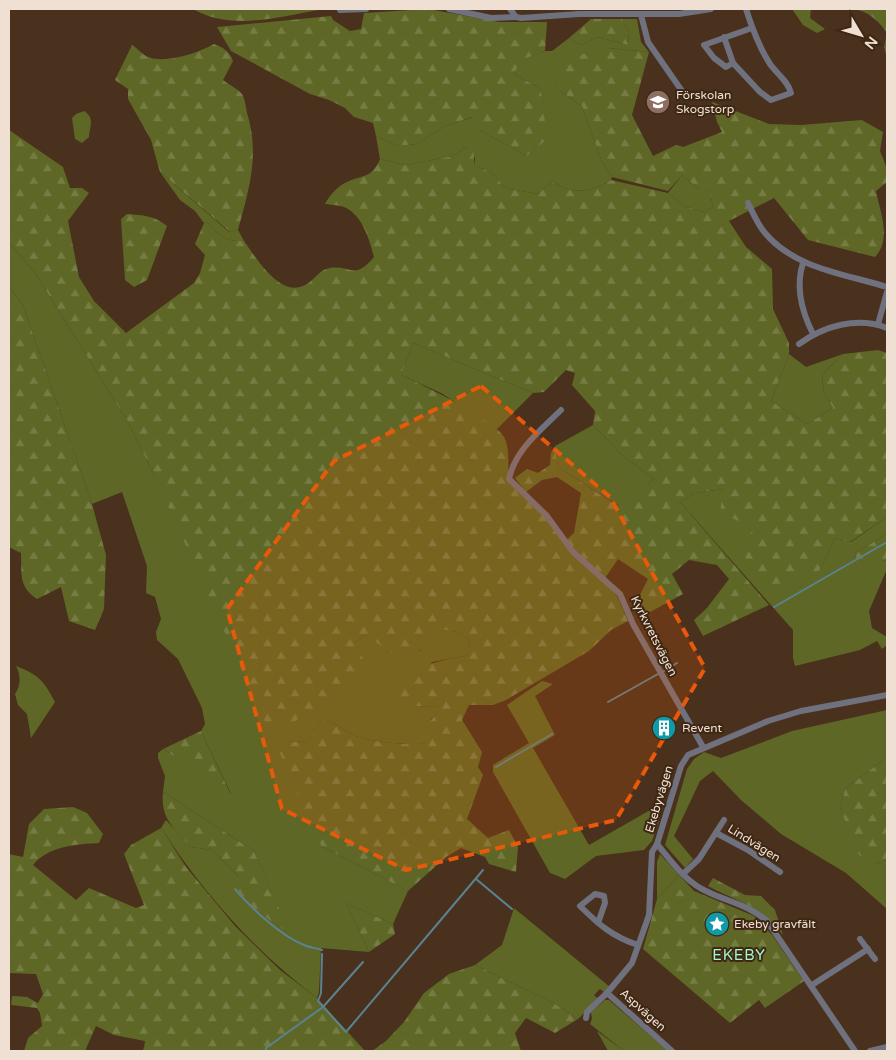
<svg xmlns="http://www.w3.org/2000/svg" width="896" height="1060" viewBox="0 0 896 1060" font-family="'Varela Round',sans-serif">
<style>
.grass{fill:#5e6725}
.forest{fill:url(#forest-firs);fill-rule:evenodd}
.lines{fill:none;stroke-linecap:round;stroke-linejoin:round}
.stream{stroke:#5b8290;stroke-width:2}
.minor{stroke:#70717e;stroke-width:6}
.marked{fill:#e8590c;fill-opacity:0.2;stroke:#e8590c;stroke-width:4;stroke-dasharray:10 6;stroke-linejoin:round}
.labels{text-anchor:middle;stroke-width:4;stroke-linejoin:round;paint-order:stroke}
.poi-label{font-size:12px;fill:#f0e0d4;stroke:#3e2713;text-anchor:start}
.street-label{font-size:12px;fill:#f0e0d4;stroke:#3e2713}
.quarter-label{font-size:15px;letter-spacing:1px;fill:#a3f8cf;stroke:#3e2713}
</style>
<defs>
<pattern id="forest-firs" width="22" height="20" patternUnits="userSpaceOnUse" patternTransform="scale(1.25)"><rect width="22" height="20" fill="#5e6725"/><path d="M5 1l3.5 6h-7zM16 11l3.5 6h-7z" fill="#757c44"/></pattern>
</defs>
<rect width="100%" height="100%" fill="#49311d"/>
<g class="grass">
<path d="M622,19H637L641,42L649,52L608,48L560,91L582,106L602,162L612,177L611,180C587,194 576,194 551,182L538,194L506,188L491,172L475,166V158L467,147L452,156L406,165L380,159L376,136L398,146L417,144L443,127L473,117L481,131L527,156L546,139L541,89L514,74L520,60L545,51H552L569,38L581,45L597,37L628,45L629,32Z"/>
<path d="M84,111C95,118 90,126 89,137L82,143L75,139L72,118L76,114Z"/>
<path d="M160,172L229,232L238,230L244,241C225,242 220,236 207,222L204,223L195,211L180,200Z"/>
<path d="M682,175L699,189H709L713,207L705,212L684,206L668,193Z"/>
<path d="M9,242L35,273L128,422L155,477L356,642L365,635L376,641L419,651L443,630L459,632L469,640L470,650L465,656L432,662L410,706L443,707L431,719L428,743C411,746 369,742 353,735C341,730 335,720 322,721L313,731L309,741L285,742L321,846L408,891L393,924L346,903L369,952L321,948L319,992L317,998C253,949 205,895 161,828L166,820L191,847L212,850L239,877L254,909L290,934L254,851L163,792L165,776L158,758V753L163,749L231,794L201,731L205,724L202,708L178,659L157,640L156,632L161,619L155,597L146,593L147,566L122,492L92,504L23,305L9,287Z"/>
<path d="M413,343L533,393L497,429L441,393L401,375Z"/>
<path d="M789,354L806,367L843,354L822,375L824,393L833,408L807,424L771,401Z"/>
<path d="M593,425L622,455L654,479L619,506L558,467L555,446Z"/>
<path d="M723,489L755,528L820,570L835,538L851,542L887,517V534L855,553L856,564L887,560V569L869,611L872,628L887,637V645L882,649L877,641L860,650L795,666L793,658V630L680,502L695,493Z"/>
<path d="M16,666C39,675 44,681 55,702L31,738L27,714L18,705L15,694C21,686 21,675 16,666Z"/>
<path d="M542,681L553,684L535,696L555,735L533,748L589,845L652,809L659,821L652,841L644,850L596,856L565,879L550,873L493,772V765L529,743L507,705Z"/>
<path d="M887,710V757L845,789L840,808L850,831L875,864L887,860V909L846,873L781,834L741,800L713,771L700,781L674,836L693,859L685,868L665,845L687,769L694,759L704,752L721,758L792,731Z"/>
<path d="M660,854L679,875L657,899V862Z"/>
<path d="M514,908L610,987L604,992L600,989L594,995L598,999L578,1019L555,1004L475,965L502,945Z"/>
<path d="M605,1000H609L668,1051H624L590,1024L592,1019L591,1012Z"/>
</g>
<g class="forest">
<path d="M193,9H324C282,16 232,32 193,9Z"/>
<path d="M428,9L499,22H547L545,51L521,60L514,74L541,89L547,139L527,156L481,131L472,117L443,127L417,144L398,146L376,136L373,123L354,117L345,108L329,100L310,94L231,51L217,27L331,16L333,20L350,31L361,29L364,13Z"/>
<path d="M792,9H811L810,18L825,29L817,33L803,25Z"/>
<path d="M853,9H887V58L884,47L887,33C878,20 868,11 853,9Z"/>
<path d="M591,19H622L629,32L628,45L597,37L581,45L569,38Z"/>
<path d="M214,44C223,47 230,52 233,61L223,80C228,84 238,89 242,94C245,99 246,107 247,113C260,155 249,189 238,230L230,232L160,172L151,140L128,99V89L115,80L132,45C137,48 143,55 148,57C166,64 198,53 214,44Z"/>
<path d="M608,48L649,52L632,115L653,156L676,145L683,147L722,132L717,122L712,102L769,124L801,125L862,120L883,132L880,151L887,169V182L876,191C880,212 892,239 875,257L808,240L774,198L729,221L746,247L772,269L773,309L789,343V354L771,401L807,424L833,408L824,393L822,375L843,354L878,350L887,353V517L850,542L835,538L820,570L772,591L744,556L745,540L755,528L720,513L723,489L695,493L680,502L769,605L703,636L694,620L707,608L729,579L717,565L689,560L672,574L683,594L641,617L634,607L648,579L618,559L603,581L617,596L628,621L611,630L589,651L506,700L493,705H469L462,720L482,752L478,767L483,775L467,819L488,838L509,830L518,847L516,872L489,864L485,857L461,848L446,857L408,891L321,846L277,747L285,742L309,741L313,731L322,721C335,720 341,730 353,735C369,742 411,746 427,743C423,726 432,719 442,707L410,706L391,698L390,692C408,667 437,661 465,656L470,650L469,640L459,632L443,630C430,642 412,663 392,653C383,648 375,640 365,635L356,642L366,666L338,695L293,722L267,726L155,477L128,422L35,273L9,242V130L63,167L70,188H82L89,193L68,221L79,277L94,301L126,333L194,283L200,273L205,255L195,244L204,223L207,222C220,236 225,242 244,241C255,256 280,299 305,285C315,280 318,270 330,268C353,265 353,281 374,257C370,241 363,218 348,209C343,205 332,205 325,204C329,196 337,187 345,183C362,174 371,180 380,159L406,165L452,156L467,147L473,150L475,166L491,172L506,188L538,194L551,182C576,194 587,194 611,180L668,193L684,206L705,212L713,207L709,189H699L682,175L668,191L612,177L602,162L582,106L560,91L559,69L575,56ZM413,343L533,393L544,392L566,370L575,373L572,385L595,411L593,425L622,455L654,479L618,506L558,467L555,446L551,453L550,465L538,473L527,469L515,478L526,492L542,480L557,477L581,493L574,533L564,542L545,517L508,480C508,468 510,447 504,437C494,419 423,385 401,375Z"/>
<path d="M127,214C143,215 155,216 167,226L147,280L134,287L125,280L121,219Z"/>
<path d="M9,287L23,305L92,504L106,555L104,609L95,630L69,621L61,587L37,599C18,586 22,574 21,553L9,547Z"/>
<path d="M887,534V560L856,565L855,553Z"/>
<path d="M201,731L231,795L163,749Z"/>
<path d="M887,757V860L875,864L859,855L840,808L845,789Z"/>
<path d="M163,792L254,851L291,935L254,909L235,887L239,877L212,850L191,847C175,829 160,819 163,792Z"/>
<path d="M73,807L87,813L103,834L99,843C77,844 48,846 33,865L76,900L89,888L136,908L144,905L124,854L131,845L161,828L186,867L235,926L280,970L317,998L365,1051H142L144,1048L145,1041L114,1035L96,1026L85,1051H24L28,1038L42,1026L40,1013L37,1008L11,1005L12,996L27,997L38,1003L43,994L36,974L9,973V854L23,857L29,824L44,809Z"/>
<path d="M679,875L694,891L754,916L772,935L804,981L765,1008L759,1000L730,1023L643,949L657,899Z"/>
<path d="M713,878L745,895L761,896L775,910L783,935C758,903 741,904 708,886Z"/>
<path d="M346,903L393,924L395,934L369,952Z"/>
<path d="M475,965L555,1004L578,1019L555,1033L526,1018L515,1033L521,1051H372L386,1041L404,1022L424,993L449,974Z"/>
<path d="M597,1031L624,1051H608Z"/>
</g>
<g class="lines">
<g class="stream">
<path d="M774,607L887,542"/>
<path d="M662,672L677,663"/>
<path d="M608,702L658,674"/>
<path d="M496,767L552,734"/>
<path d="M476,879L512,909"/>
<path d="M235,889C251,908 281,936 304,945C310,948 317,948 322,950"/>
<path d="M322,954L321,993L318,1001L346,1032L483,870"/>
<path d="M266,1051V1048L323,1007L363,962"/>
</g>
<g class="minor">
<path d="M449,9L491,18L516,17"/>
<path d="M510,9L516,17L521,18L579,14H679L711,9"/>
<path d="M340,10L366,9"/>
<path d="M641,15L648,42L684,94"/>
<path d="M724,37L733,63L760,92L771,100L791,93C788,81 777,74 770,64C759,47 752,28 746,9"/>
<path d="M733,63L726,67L714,58L704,45L752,28"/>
<path d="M748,203C753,213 758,225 765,233C795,269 846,274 887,287"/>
<path d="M803,263C795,287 802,312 813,334"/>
<path d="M878,324L887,292"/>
<path d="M799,344C824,326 857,316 887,328"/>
<path d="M561,410C540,431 515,450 509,479L547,516L573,552L620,594L633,624L703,747"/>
<path d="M716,833L748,850L780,872"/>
<path d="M657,844C672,862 686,883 708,892C729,902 749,905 767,921L855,1051"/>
<path d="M683,874L699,859L724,820"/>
<path d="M598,923L605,903L604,896L595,894L580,906C598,924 613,937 638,945"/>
<path d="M860,939L875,959"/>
<path d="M812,985L868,949"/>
<path d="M586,1018L587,1012L607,993"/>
<path d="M672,1051L607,993L632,963L649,915L652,852L657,844L681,766L688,755L768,721L801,711L887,695"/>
<path d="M870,1051L887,1047"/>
</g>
</g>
<path class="marked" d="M481,386L610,497L705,668L616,820L406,870L282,809L227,609L334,461Z"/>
<defs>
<g id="school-disc" transform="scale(1.25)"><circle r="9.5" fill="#8d6e63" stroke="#3e2713"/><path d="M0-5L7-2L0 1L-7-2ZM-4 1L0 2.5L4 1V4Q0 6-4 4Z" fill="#fff"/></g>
<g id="building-disc" transform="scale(1.25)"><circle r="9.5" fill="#0f9aa8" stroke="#3e2713"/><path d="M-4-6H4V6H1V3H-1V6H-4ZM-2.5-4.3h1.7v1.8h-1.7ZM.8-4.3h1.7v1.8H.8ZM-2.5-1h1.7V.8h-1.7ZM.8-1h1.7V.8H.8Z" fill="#fff"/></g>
<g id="sight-disc" transform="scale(1.25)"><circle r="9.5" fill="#0f9aa8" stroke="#3e2713"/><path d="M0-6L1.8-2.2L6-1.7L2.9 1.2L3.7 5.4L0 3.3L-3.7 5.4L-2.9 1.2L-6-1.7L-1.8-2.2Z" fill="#fff"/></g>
</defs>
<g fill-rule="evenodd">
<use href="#school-disc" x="658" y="102"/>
<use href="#building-disc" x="664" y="728"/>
<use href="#sight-disc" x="717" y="924"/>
</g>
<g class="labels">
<g class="poi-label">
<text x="676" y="99">Förskolan<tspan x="676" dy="14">Skogstorp</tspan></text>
<text x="682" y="732">Revent</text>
<text x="734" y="928">Ekeby gravfält</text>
</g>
<g class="street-label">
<text transform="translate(654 636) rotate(63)" y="4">Kyrkvretsvägen</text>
<text transform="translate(659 799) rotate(-73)" y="4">Ekebyvägen</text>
<text transform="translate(754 843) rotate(32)" y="4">Lindvägen</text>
<text transform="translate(643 1010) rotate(42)" y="4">Aspvägen</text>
</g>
<g class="quarter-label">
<text x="739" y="960">EKEBY</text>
</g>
</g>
<rect width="896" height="1060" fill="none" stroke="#f0e0d4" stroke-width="20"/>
<g transform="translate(861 35) rotate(128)" stroke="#3e2713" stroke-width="4" paint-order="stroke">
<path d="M0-4L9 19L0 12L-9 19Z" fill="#f0e0d4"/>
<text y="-8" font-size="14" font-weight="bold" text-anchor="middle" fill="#f0e0d4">N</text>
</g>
</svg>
